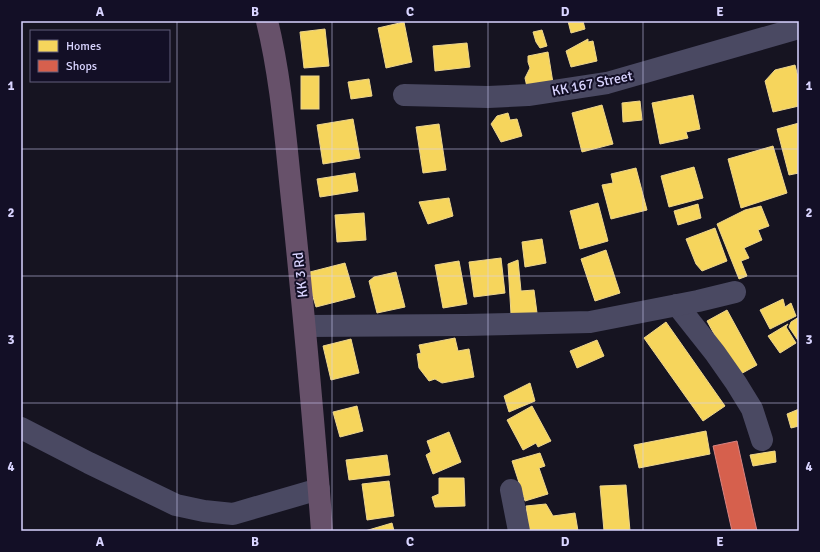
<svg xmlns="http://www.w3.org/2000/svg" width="820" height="552" viewBox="0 0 820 552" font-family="Signika,sans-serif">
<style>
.homes{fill:#f6d55c;stroke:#edd58d}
.shops{fill:#d6604d;stroke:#d78382}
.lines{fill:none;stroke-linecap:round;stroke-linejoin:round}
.minor{stroke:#4a4962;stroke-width:22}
.highway{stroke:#67516a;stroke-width:22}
.grid{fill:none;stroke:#d9d4ff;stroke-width:1;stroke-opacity:0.55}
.labels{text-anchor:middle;stroke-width:4;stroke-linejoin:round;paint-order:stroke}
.street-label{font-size:14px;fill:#d9d4ff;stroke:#130f26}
.neatline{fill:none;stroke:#d9d4ff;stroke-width:1.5}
.grid-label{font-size:13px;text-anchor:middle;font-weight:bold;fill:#d9d4ff}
</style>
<rect width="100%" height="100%" fill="#161421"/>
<g class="homes">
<path d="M568,21H583L585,29L571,33Z"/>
<path d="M404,22L412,62L386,68L378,28Z"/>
<path d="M325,29L329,66L304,68L300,32Z"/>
<path d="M542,30L547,46L540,48L536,42L533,32Z"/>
<path d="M588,39V42L593,41L597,61L571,67L566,51Z"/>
<path d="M467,43L470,67L435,71L433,46Z"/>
<path d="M548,52L553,83L527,87L525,78L530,68L528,62V56Z"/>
<path d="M795,65L799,81V106L773,112L765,81L775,70Z"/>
<rect x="301" y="76" width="18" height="33"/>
<path d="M369,79L372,96L351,99L348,82Z"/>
<path d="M693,95L700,129L686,132L688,138L660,144L652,103Z"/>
<path d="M640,101L642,120L623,122L622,103Z"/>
<path d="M602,105L613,144L582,152L572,113Z"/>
<path d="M508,113L510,120L517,119L522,136L501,142L491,124L497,116Z"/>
<path d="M353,119L360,158L323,164L317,125Z"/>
<path d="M799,123V173L789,175L777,129Z"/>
<path d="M439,124L446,170L423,173L416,127Z"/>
<path d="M773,146L787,193L741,208L728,159Z"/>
<path d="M694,167L703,198L669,207L661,176Z"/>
<path d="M636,168L647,210L611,219L602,185L613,183L611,174Z"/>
<path d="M355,173L358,191L320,197L317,179Z"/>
<path d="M449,198L453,216L428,224L419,202Z"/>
<path d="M598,203L608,241L580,249L570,211Z"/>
<path d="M698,204L701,218L678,225L674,211Z"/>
<path d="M761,206L769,226L758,230L762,240L744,248L749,258L741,261L747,276L739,279L717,224L745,210Z"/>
<path d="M364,213L366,240L337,242L335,215Z"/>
<path d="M715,228L727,261L702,271L696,264L686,239Z"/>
<path d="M542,239L546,263L525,267L522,242Z"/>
<path d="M606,250L620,293L595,301L581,259Z"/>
<path d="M501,258L505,293L474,297L469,262Z"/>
<path d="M518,260L521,291L534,290L537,313L511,314L508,264Z"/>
<path d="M459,261L467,304L443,308L435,265Z"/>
<path d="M345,263L355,297L316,307L306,273Z"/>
<path d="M396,272L405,307L377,313L369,281L374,277Z"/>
<path d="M783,299L785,307L791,303L796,316L770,329L760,310Z"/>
<path d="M727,310L757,365L737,376L707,321Z"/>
<path d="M799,317V342L789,327L791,322Z"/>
<path d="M666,322L725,406L703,421L644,338Z"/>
<path d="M788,324L786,327L796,343L780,353L768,336Z"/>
<path d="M455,338L458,351L469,349L474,377L442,383L435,379L429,381L419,368L417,354L421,353L419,345Z"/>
<path d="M351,339L359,373L331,380L323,346Z"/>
<path d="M597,340L604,356L577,368L570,351Z"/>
<path d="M530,383L535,401L509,412L504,396Z"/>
<path d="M357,406L363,431L340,437L333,412Z"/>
<path d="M532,406L551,441L538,447L536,443L523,450L507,420Z"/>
<path d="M799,409V426L791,428L787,414Z"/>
<path d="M706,431L710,454L639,468L634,445Z"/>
<path d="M449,432L461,462L433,474L426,455L431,452L427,441Z"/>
<path d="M775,451L776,462L753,466L750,455Z"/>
<path d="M540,453L545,466L539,468L548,494L525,501L512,461Z"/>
<path d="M387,455L390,475L349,480L346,460Z"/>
<path d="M439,478H464L465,506L435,507L432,497L439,494Z"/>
<path d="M389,481L394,516L367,520L362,484Z"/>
<path d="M626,485L630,531H604L600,486Z"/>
<path d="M546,504L553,516L575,513L578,531H529L526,506Z"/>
<path d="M392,523L394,531H365Z"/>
</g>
<path class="shops" d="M737,441L757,531H732L713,446Z"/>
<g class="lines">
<g class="minor">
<path d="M404,95L488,97L528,95L607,83L799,28"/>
<path d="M677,305L715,353L736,383L752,409L762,440"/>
<path d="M305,326L465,325L590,322L698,301L735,292"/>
<path d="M21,428L89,463L176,505L204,511L233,514L319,489"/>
<path d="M511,490L519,531"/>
</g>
<path class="highway" d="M267,21C282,82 286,147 293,209C304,316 314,424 322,531"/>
</g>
<path class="grid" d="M177,21V531M332,21V531M488,21V531M643,21V531M21,149H799M21,276H799M21,403H799"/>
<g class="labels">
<g class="street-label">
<text transform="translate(592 83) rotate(-11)" y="5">KK 167 Street</text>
<text transform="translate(300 275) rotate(-96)" y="5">KK 3 Rd</text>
</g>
</g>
<rect width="820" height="552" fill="none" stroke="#130f26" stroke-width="44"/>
<rect x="30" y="30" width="140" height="52" fill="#130f26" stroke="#625e7d"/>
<rect x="38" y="40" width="20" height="12" fill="#f6d55c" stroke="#625e7d"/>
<text x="66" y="50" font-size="12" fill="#d9d4ff">Homes</text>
<rect x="38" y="60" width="20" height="12" fill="#d6604d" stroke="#625e7d"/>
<text x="66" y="70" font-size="12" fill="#d9d4ff">Shops</text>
<rect x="22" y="22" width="776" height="508" class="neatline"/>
<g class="grid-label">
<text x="100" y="16">A</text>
<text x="255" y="16">B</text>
<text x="410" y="16">C</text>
<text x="565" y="16">D</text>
<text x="720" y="16">E</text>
<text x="11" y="90">1</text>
<text x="809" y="90">1</text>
<text x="11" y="217">2</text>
<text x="809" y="217">2</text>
<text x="11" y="344">3</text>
<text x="809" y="344">3</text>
<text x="11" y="471">4</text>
<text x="809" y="471">4</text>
<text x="100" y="546">A</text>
<text x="255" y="546">B</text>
<text x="410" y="546">C</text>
<text x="565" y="546">D</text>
<text x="720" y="546">E</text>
</g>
</svg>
